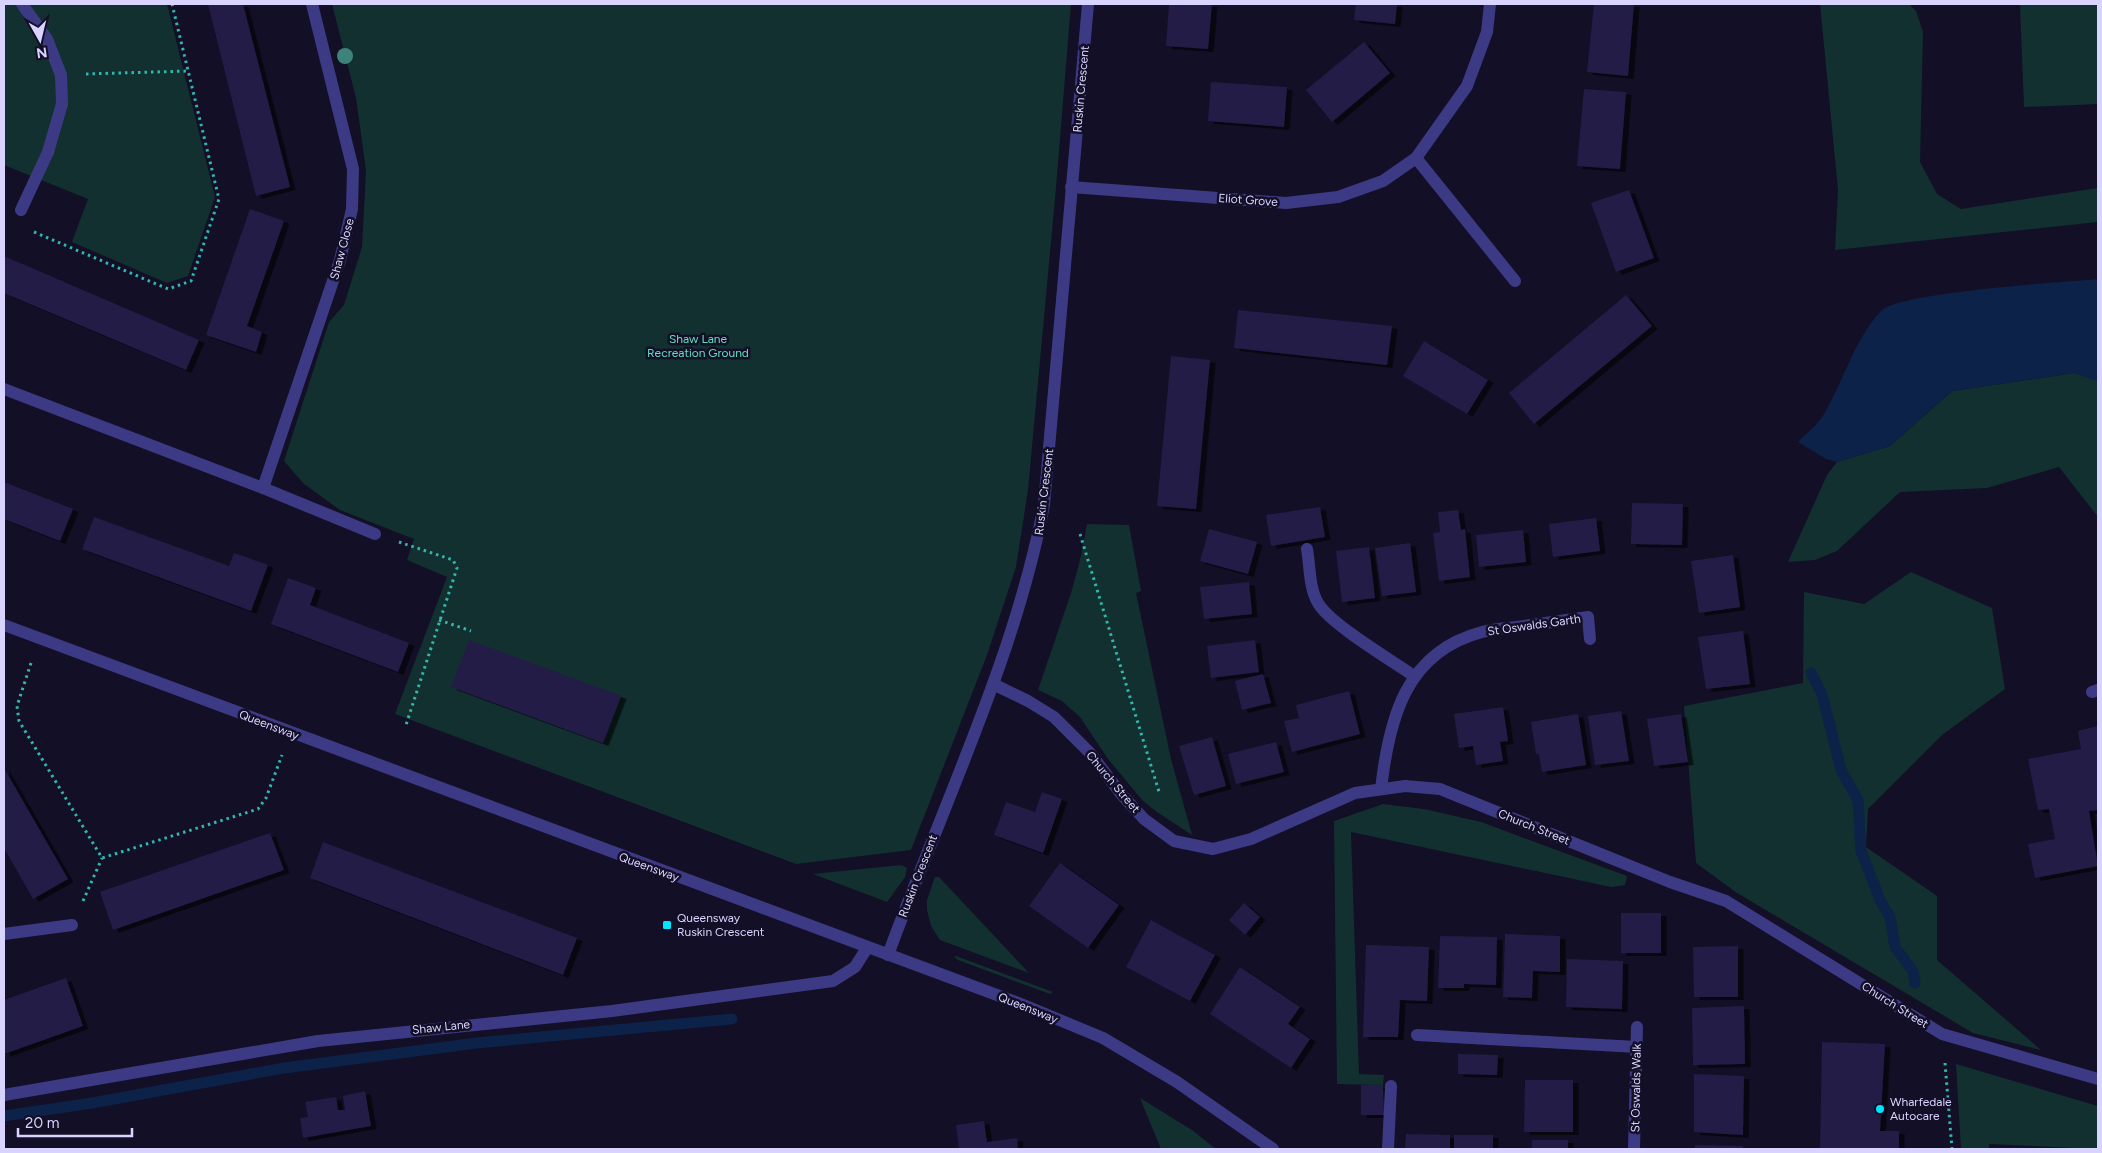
<svg xmlns="http://www.w3.org/2000/svg" width="2102" height="1153" viewBox="0 0 2102 1153" font-family="Figtree,sans-serif">
<style>
.green{fill:#12302f}
.water{fill:#0c2248}
.lines{fill:none;stroke-linecap:round;stroke-linejoin:round}
.stream{stroke:#0c2248;stroke-width:11}
.building{fill:#241b47;filter:url(#shadow)}
.path{stroke:#2fb8b0;stroke-width:3;stroke-dasharray:2.5 4;stroke-linecap:butt}
.minor{stroke:#3d3a85;stroke-width:12}
.tree{fill:#3d827b}
.poi-dot{fill:#00e5ff;stroke:#130f26;stroke-width:2}
.labels{text-anchor:middle;stroke-width:5;stroke-linejoin:round;paint-order:stroke}
.street-label{font-size:12px;fill:#d9d4ff;stroke:#130f26}
.park-label{font-size:12px;fill:#5fe0c0;stroke:#130f26}
.poi-label{font-size:12px;fill:#d9d4ff;stroke:#130f26;text-anchor:start}
</style>
<defs>
<filter id="shadow"><feDropShadow dx="5.5" dy="3" stdDeviation="0" flood-color="#0009"/></filter>
</defs>
<rect width="100%" height="100%" fill="#130f26"/>
<g class="green">
<path d="M4,4H167L215,197L188,276L167,283L72,242L88,199L4,165Z"/>
<path d="M332,4H1071L1056,188L1028,490L1016,567L987,655L911,850L796,864L395,714L447,577L407,560L414,539L340,510L304,484L284,461L329,322L344,305L362,247L366,170L356,98Z"/>
<path d="M1820,4H1909L1916,11L1923,32L1920,162L1937,194L1961,209L2098,188V222L1835,250L1838,190Z"/>
<path d="M2020,4H2098V104L2024,107Z"/>
<path d="M2074,373L2098,381V517L2059,467L1987,488L1900,492L1837,551L1815,560L1788,562L1827,475L1837,462L1890,446L1952,391Z"/>
<path d="M1087,524L1129,525L1141,591L1136,593L1171,759L1192,835L1157,812L1143,801L1108,759L1080,717L1062,701L1038,690L1072,590L1081,556Z"/>
<path d="M1911,572L1992,608L2005,689L1942,735L1868,809L1866,847L1937,896V960L2041,1050L1973,1033L1737,893L1696,863L1684,706L1803,683L1804,592L1864,604Z"/>
<path d="M1383,804L1424,809L1481,822L1627,876L1625,885L1611,887L1351,832L1359,1074L1384,1075L1383,1085L1337,1084L1334,821Z"/>
<path d="M901,865L907,868L905,877L887,902L813,874Z"/>
<path d="M935,877H939L1029,973L940,940L931,926L927,910V900Z"/>
<path d="M956,956L1053,992L1050,994L958,960L954,957Z"/>
<path d="M1956,1064L2098,1106V1149L1989,1144V1149H1961Z"/>
<path d="M1140,1098L1192,1130L1216,1149H1161Z"/>
</g>
<path class="water" d="M2098,279V381L2074,373L1952,391L1890,446L1837,462L1826,459L1798,442C1807,433 1818,424 1824,414C1844,380 1854,340 1881,311C1898,292 2065,282 2098,279Z"/>
<g class="lines">
<g class="stream">
<path d="M1811,673L1822,694L1841,770L1858,800L1861,851L1881,902L1890,917L1895,947L1913,971L1915,983"/>
<path d="M4,1116L92,1103L284,1068L477,1043L732,1019"/>
</g>
</g>
<g class="building">
<path d="M208,4H243L290,187L256,196Z"/>
<path d="M1169,4H1212L1208,49L1166,46Z"/>
<path d="M1356,4H1397L1395,24L1354,20Z"/>
<path d="M1594,4H1634L1628,76L1587,72Z"/>
<path d="M1364,42L1390,73L1332,122L1306,90Z"/>
<path d="M1211,82L1287,87L1284,127L1208,121Z"/>
<path d="M1584,89L1626,92L1620,169L1577,166Z"/>
<path d="M1629,190L1654,258L1616,272L1591,203Z"/>
<path d="M250,209L284,221L247,326L262,332L256,352L206,335Z"/>
<path d="M4,256L199,340L186,370L4,293Z"/>
<path d="M1626,295L1652,326L1534,424L1509,393Z"/>
<path d="M1238,310L1392,326L1387,365L1234,348Z"/>
<path d="M1424,341L1488,380L1467,414L1403,376Z"/>
<path d="M1171,356L1210,360L1196,509L1157,506Z"/>
<path d="M4,482L73,509L60,541L4,519Z"/>
<path d="M1632,503L1683,504L1682,545L1631,544Z"/>
<path d="M1320,507L1325,537L1271,546L1266,515Z"/>
<path d="M1458,510L1461,530L1465,529L1470,577L1439,581L1433,533L1440,532L1438,512Z"/>
<path d="M94,517L229,566L234,553L268,565L251,611L82,549Z"/>
<path d="M1596,518L1600,551L1553,557L1549,524Z"/>
<path d="M1209,529L1257,542L1248,574L1200,561Z"/>
<path d="M1523,530L1526,562L1479,567L1476,535Z"/>
<path d="M1410,543L1416,592L1382,596L1375,548Z"/>
<path d="M1369,547L1375,598L1342,602L1336,551Z"/>
<path d="M1733,555L1740,607L1699,613L1691,561Z"/>
<path d="M288,578L316,588L310,605L409,643L398,672L271,624Z"/>
<path d="M1249,582L1252,614L1204,619L1200,587Z"/>
<path d="M1743,631L1750,684L1706,689L1698,637Z"/>
<path d="M469,640L621,696L603,743L451,687Z"/>
<path d="M1255,640L1259,672L1211,678L1207,646Z"/>
<path d="M1263,674L1271,703L1242,710L1235,681Z"/>
<path d="M1349,691L1360,734L1292,752L1284,721L1299,718L1296,705Z"/>
<path d="M1503,707L1508,741L1500,742L1503,761L1476,765L1473,746L1459,748L1454,714Z"/>
<path d="M1621,711L1629,761L1595,765L1588,716Z"/>
<path d="M1578,714L1586,765L1542,772L1539,754H1536L1531,722Z"/>
<path d="M1681,714L1688,762L1654,766L1647,719Z"/>
<path d="M2098,726V810L2089,811L2098,866L2035,878L2028,844L2055,839L2049,809L2038,810L2028,759L2081,749L2078,731Z"/>
<path d="M1212,737L1226,786L1194,795L1179,746Z"/>
<path d="M1276,742L1284,772L1236,784L1228,754Z"/>
<path d="M4,768L68,879L33,899L4,848Z"/>
<path d="M1042,792L1062,799L1043,853L994,835L1006,802L1035,812Z"/>
<path d="M270,833L284,870L113,930L100,892Z"/>
<path d="M323,842L577,938L563,975L310,878Z"/>
<path d="M1060,863L1119,905L1088,948L1029,906Z"/>
<path d="M1244,903L1260,917L1245,935L1229,920Z"/>
<rect x="1621" y="913" width="40" height="40"/>
<path d="M1151,920L1215,955L1190,1001L1126,967Z"/>
<path d="M1505,934L1560,936V972L1533,971L1532,998L1503,997Z"/>
<path d="M1440,936L1497,937L1496,985L1464,984V988H1438Z"/>
<path d="M1366,945L1429,947L1427,1001L1400,1000L1398,1037H1363Z"/>
<path d="M1738,946V997H1694L1693,947Z"/>
<path d="M1567,959L1623,961L1622,1009L1566,1007Z"/>
<path d="M1240,967L1300,1007L1288,1024L1310,1039L1291,1068L1210,1014Z"/>
<path d="M66,978L83,1026L4,1054V1000Z"/>
<path d="M1744,1006L1745,1064L1693,1065L1692,1008Z"/>
<path d="M1822,1042L1885,1044L1880,1131H1899V1149H1820Z"/>
<path d="M1458,1054L1498,1055L1497,1075L1458,1074Z"/>
<path d="M1694,1074L1744,1076L1743,1135L1694,1132Z"/>
<path d="M1525,1080H1573V1132H1524Z"/>
<path d="M1361,1085H1383L1384,1115H1361Z"/>
<path d="M365,1091L371,1126L303,1138L300,1118L308,1117L305,1102L336,1097L338,1110H345L343,1096Z"/>
<path d="M984,1121L987,1142L1017,1138L1018,1149H959L956,1125Z"/>
<path d="M1406,1134L1450,1135V1149H1405Z"/>
<rect x="1454" y="1135" width="39" height="14"/>
<rect x="1532" y="1140" width="36" height="9"/>
<path d="M1695,1145L1743,1146V1149H1695Z"/>
</g>
<g class="lines">
<g class="path">
<path d="M86,74L188,71"/>
<path d="M34,232L168,289L191,281L219,199L172,4"/>
<path d="M1080,534L1160,795"/>
<path d="M399,542L453,560L457,568L406,725"/>
<path d="M439,620L471,631"/>
<path d="M31,663L17,706L19,721L102,858L258,809L266,798L282,755"/>
<path d="M83,901L102,858"/>
<path d="M1945,1063L1952,1149"/>
</g>
<g class="minor">
<path d="M1416,158L1515,281"/>
<path d="M1071,187L1286,203L1338,197L1383,181L1416,158L1467,86L1487,32L1490,4"/>
<path d="M21,210L48,152L62,104L61,75L47,39L22,4"/>
<path d="M4,389L263,488L375,534"/>
<path d="M263,488L340,260L352,209L353,169L312,4"/>
<path d="M1307,549C1310,566 1309,588 1318,603C1330,624 1391,660 1414,676"/>
<path d="M4,625L1021,1004L1103,1038L1177,1082L1273,1149"/>
<path d="M993,684L1028,701L1054,717L1090,753L1122,795L1144,819L1174,841L1213,849L1251,839L1355,793L1405,786L1440,789L1670,882L1726,901L1942,1034L2098,1079"/>
<path d="M2092,692L2098,690"/>
<path d="M1381,789C1389,718 1406,652 1482,632C1493,629 1505,628 1516,627C1540,624 1564,620 1588,617L1590,639"/>
<path d="M4,934L72,925"/>
<path d="M888,955C941,809 1015,658 1044,505L1088,4"/>
<path d="M1417,1035L1637,1047"/>
<path d="M4,1095L318,1041L612,1011L833,981L855,967L867,948"/>
<path d="M1388,1149L1391,1086"/>
<path d="M1634,1149L1637,1027"/>
</g>
</g>
<circle class="tree" cx="345" cy="56" r="8"/>
<g class="poi-dot">
<rect x="662" y="920" width="10" height="10" rx="2.5"/>
<circle cx="1880" cy="1109" r="5"/>
</g>
<g class="labels">
<g class="street-label">
<text transform="translate(1081 89) rotate(-85)" y="4">Ruskin Crescent</text>
<text transform="translate(1248 200) rotate(4)" y="4">Eliot Grove</text>
<text transform="translate(342 249) rotate(-75)" y="4">Shaw Close</text>
<text transform="translate(1044 492) rotate(-83)" y="4">Ruskin Crescent</text>
<text transform="translate(1534 625) rotate(-8)" y="4">St Oswalds Garth</text>
<text transform="translate(269 725) rotate(21)" y="4">Queensway</text>
<text transform="translate(1113 782) rotate(50)" y="4">Church Street</text>
<text transform="translate(1534 827) rotate(22)" y="4">Church Street</text>
<text transform="translate(649 867) rotate(20)" y="4">Queensway</text>
<text transform="translate(918 876) rotate(-69)" y="4">Ruskin Crescent</text>
<text transform="translate(1895 1005) rotate(32)" y="4">Church Street</text>
<text transform="translate(1028 1008) rotate(22)" y="4">Queensway</text>
<text transform="translate(441 1027) rotate(-6)" y="4">Shaw Lane</text>
<text transform="translate(1636 1088) rotate(-89)" y="4">St Oswalds Walk</text>
</g>
<g class="park-label">
<text x="698" y="343">Shaw Lane<tspan x="698" dy="14">Recreation Ground</tspan></text>
</g>
<g class="poi-label">
<text x="677" y="922">Queensway<tspan x="677" dy="14">Ruskin Crescent</tspan></text>
<text x="1890" y="1106">Wharfedale<tspan x="1890" dy="14">Autocare</tspan></text>
</g>
</g>
<rect width="2102" height="1153" fill="none" stroke="#d9d4ff" stroke-width="10"/>
<g transform="translate(40 40) rotate(172)" stroke="#130f26" stroke-width="4" paint-order="stroke">
<path d="M0-4L9 19L0 12L-9 19Z" fill="#d9d4ff"/>
<text y="-8" font-size="14" font-weight="bold" text-anchor="middle" fill="#d9d4ff">N</text>
</g>
<path d="M18 1128v8h114v-8" fill="none" stroke="#d9d4ff" stroke-width="2.5"/>
<text x="25" y="1128" font-size="15" fill="#d9d4ff" stroke="#130f26" stroke-width="4" paint-order="stroke">20 m</text>
</svg>
